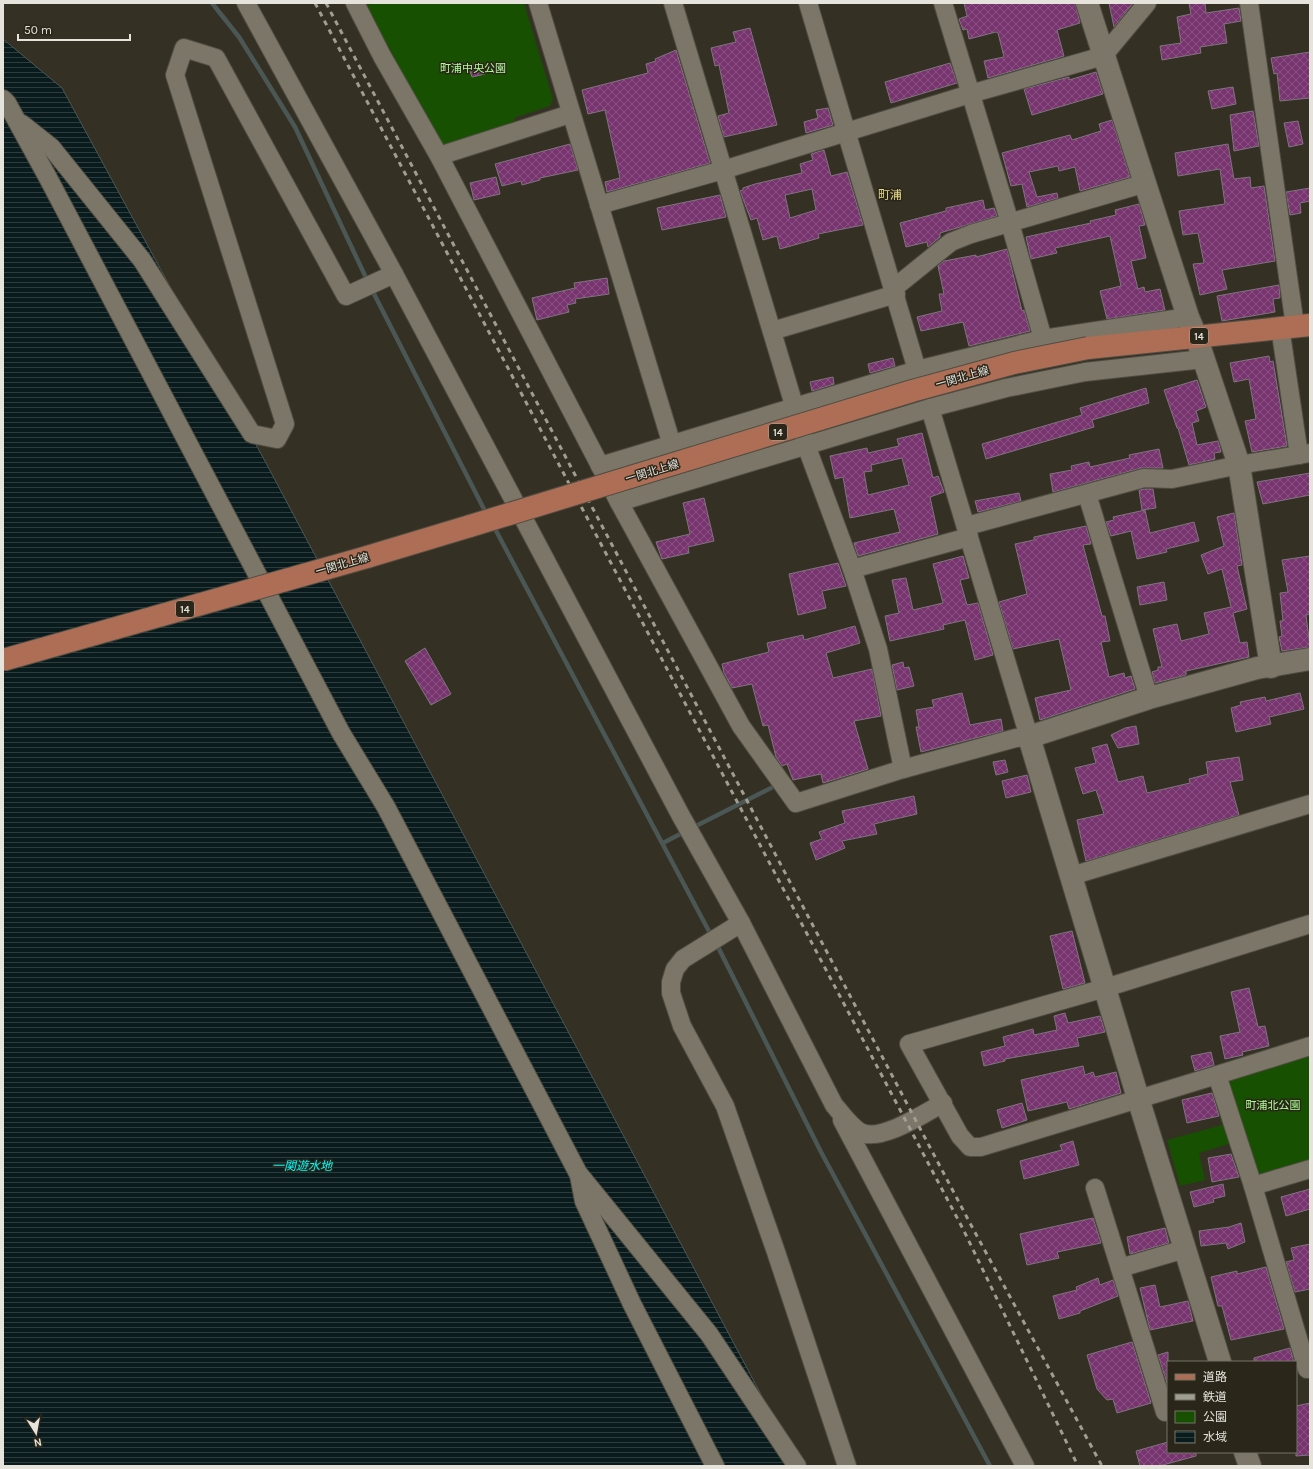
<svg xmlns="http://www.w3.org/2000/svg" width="1313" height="1469" viewBox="0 0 1313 1469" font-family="Karla,'Noto Sans JP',sans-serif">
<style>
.park{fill:#175000}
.water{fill:url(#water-rules);stroke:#4b5755}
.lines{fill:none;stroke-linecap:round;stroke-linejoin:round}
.stream{stroke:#4b5755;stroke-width:4.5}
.building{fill:url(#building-cross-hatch);stroke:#80747e;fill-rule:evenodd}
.minor-casing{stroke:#504d42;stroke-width:20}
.tertiary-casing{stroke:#504d42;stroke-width:24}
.primary-casing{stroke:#504d42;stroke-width:24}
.minor{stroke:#7b7668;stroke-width:18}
.tertiary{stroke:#7b7668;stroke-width:22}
.primary{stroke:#ae6e55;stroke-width:22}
.rail{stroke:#a09d93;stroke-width:3;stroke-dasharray:5 5;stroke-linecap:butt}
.primary-bridge-casing{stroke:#504d42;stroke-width:24;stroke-linecap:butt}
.primary-bridge{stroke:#ae6e55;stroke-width:22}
.labels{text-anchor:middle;stroke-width:3;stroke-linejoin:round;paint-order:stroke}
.shield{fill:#2a261a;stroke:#adaaa1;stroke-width:1}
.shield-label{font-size:10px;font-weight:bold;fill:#e5e3db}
.park-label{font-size:11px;fill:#adfb98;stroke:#2a261a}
.street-label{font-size:11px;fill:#e5e3db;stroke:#2a261a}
.neighbourhood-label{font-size:12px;fill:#e2d687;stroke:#2a261a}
.water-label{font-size:12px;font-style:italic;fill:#00f9fc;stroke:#2a261a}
</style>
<defs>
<pattern id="water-rules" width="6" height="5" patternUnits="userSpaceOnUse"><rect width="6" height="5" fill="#091b1c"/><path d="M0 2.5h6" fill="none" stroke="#2d3c3c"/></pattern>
<pattern id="building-cross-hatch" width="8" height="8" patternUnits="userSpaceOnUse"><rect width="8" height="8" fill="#77346f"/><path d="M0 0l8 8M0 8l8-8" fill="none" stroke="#8a5183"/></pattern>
</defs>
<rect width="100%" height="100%" fill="#343024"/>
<g class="park">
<path d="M365,3H524L553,99L550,106L514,118L516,124L442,147Z"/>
<path d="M1310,1054V1162L1262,1176L1254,1172L1245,1139L1199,1153L1205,1180L1180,1186L1167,1140L1237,1121L1228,1084L1232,1077Z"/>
</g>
<path class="water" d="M3,39L62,88L266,463L799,1466H3Z"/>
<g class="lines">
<g class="stream">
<path d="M212,3L239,37L295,127L368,282"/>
<path d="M371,288L487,515"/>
<path d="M493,525L712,937"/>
<path d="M692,828L771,788"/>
<path d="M663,843L686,831"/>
<path d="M716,943L821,1152L990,1466"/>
</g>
</g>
<g class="building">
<path d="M964,3H1075L1080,23L1057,30L1064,56L988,78L984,61L1004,57L998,33L996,32L969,39L967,29L963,30L959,19L967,16Z"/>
<path d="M1109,3H1133L1114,27Z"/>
<path d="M1189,3H1205L1206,13L1239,8L1241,21L1224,24L1227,43L1200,47L1201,53L1162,60L1160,46L1181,43L1177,17L1191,14Z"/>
<path d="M750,28L777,125L724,137L718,116L729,113L719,65L715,66L711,48L736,42L733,32Z"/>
<path d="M676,50L710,163L607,192L605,182L620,178L605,110L588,114L582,90L648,73L646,64L656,61L655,59Z"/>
<path d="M1310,52V98L1280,101L1277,73L1274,74L1271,58Z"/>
<path d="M481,63L485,74L472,77L468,65Z"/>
<path d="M950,63L957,83L891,103L885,82Z"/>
<path d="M1096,72L1103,94L1032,115L1024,89L1069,77V80Z"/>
<path d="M1233,87L1236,104L1212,109L1208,91Z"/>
<path d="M828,108L833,125L806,133L804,122L818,118L816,110Z"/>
<path d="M1253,111L1259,146L1234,151L1230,115Z"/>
<path d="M1112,120L1130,177L1080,191L1075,167L1059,171L1058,166L1029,172L1037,197L1057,193L1058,198L1027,207L1022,184L1011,186L1002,153L1070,135L1072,140L1101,131L1099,124Z"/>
<path d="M1298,121L1303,144L1289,147L1284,123Z"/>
<path d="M570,144L578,170L540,178V180L522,185L521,181L502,186L495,164Z"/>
<path d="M1228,144L1234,179L1250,177L1251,188L1264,186L1275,261L1222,270L1227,289L1200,295L1193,264L1204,263L1198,233L1183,235L1179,211L1225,204L1220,169L1178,176L1175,153Z"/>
<path d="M824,150L831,176L847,172L863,225L818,234L819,238L780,249L777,236L763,240L757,218L751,220L740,191L743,190V188L755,184L802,173L800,164L813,160L811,154ZM812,189L816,210L790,218L785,195Z"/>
<path d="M496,177L500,194L474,200L470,183Z"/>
<path d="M1310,188V201L1300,203L1301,213L1290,215L1286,192Z"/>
<path d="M720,195L726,217L662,230L657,208Z"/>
<path d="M983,200L985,210L994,208L997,216L940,233V237L928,247L927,242L906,247L900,223L946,211V208Z"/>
<path d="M1139,204L1145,225L1139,226L1146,258L1131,261L1138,289L1144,287L1145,292L1160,289L1165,310L1107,319L1100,291L1121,286L1110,236L1055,248L1057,253L1031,259L1026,237L1091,223L1090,221L1116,215L1115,210Z"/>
<path d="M1007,249L1022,311L1024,310L1030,331L969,346L963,322L921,331L917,317L942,311L939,294H944L938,266L944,261L976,255V257Z"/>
<path d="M607,278L609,294L575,299L576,303L567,305L569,312L537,320L532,298L575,288L574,283Z"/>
<path d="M1279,285L1280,298L1273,299L1275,312L1222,321L1217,296Z"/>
<path d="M1269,356L1270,362L1273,361L1287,446L1252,452L1245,421L1256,419L1249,379L1234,382L1230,363Z"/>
<path d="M893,358L895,366L870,373L868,364Z"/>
<path d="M833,377L834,384L812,391L810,382Z"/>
<path d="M1197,380L1206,407L1196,411L1199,421L1192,423L1197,445L1218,441L1221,452L1214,453L1215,459L1189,465L1178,428H1177L1164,390Z"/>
<path d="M1146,388L1149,403L1092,420L1094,427L986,459L982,444L1082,415L1080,408Z"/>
<path d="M922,433L933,478L938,476L944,492L930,497L938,534L858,556L854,543L900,532L894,509L850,518L843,477L835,479L830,456L867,448L868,453L899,446L897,439ZM902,458L909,485L868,495L864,472L872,471L871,465Z"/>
<path d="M1159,449L1163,468H1141L1053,492L1050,474L1072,470L1071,466L1089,462L1090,467L1130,458L1129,455Z"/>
<path d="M1310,473V495L1263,504L1257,482Z"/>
<path d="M1145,489H1153L1156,508L1142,510L1139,490Z"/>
<path d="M1019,493L1021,501L978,512L975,501Z"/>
<path d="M704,498L714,541L688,547L689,553L662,559L656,542L690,534L683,503Z"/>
<path d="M1145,510L1150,533L1194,522L1199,541L1166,549L1167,552L1137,559L1131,531L1111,536L1106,522L1114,520L1113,517Z"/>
<path d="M1234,513L1242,565L1237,566L1247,609L1233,613L1240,643L1247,642L1249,657L1186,671V675L1155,683L1152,672L1158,670V667H1162L1153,629L1177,624L1181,641L1209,634L1204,613L1231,607L1222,569L1208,574L1201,555L1224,546L1217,517Z"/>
<path d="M1086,526L1091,544L1083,545L1102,616H1105L1110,641L1101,642L1109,677L1124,673L1125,678L1131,676L1135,689L1040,720L1035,698L1071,690L1059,639L1013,649L999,602L1027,594L1015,544L1034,540V537Z"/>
<path d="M963,556L969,578L960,580L967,605L978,603L993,655L975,660L965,620L943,625L944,629L890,641L885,616L899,613L892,580L906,578L913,610L943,603L933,564Z"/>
<path d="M1310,556V614L1306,615L1310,647L1282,651L1279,637L1282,636L1280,621H1283L1280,593L1288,592L1282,560Z"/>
<path d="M838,563L846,586L822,591L826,608L798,615L789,574Z"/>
<path d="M1164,582L1167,600L1140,605L1137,587Z"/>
<path d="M855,626L860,643L826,653L833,678L872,669L881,716L854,721L868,769L823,783L821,774L793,780L787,764L782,766L776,757L768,725L763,726L752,684L732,688L724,673L722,664L769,652L767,643L803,635L804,640Z"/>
<path d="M425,648L451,694L431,705L405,661Z"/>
<path d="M903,662L904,668L909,667L914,686L897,690L892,665Z"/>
<path d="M962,693L970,725L1001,719L1003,731L921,752L916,727H919L916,710L934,707L932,700Z"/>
<path d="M1300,693L1304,709L1269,717L1271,724L1236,732L1231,708L1241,705L1240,702L1265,697L1266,701Z"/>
<path d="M1136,726L1139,744L1118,748L1111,735L1125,728Z"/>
<path d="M1107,744L1118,782L1143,776L1147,793L1190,783L1189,779L1208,774L1206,762L1239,757L1243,780L1230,782L1239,815L1086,861L1077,820L1104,814L1096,790L1083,794L1075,768L1096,763L1092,748Z"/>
<path d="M1005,760L1008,772L996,775L993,762Z"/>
<path d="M1027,775L1031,792L1006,798L1002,781Z"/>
<path d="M914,796L917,814L874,824L877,834L842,841L845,848L816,860L810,843L822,839L819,832L845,823L842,811Z"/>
<path d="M1072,931L1085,983L1063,989L1050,936Z"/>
<path d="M1249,988L1258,1027L1265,1026L1269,1046L1242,1052L1243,1055L1225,1059L1220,1036L1240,1032L1231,992Z"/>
<path d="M1065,1013L1068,1023L1100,1016L1105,1032L1077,1038L1079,1046L1005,1059V1061L984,1066L981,1052L1005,1046L1003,1037L1033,1029L1034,1035L1057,1030L1054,1016Z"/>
<path d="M1211,1052L1214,1065L1195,1071L1191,1056Z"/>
<path d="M1083,1066L1085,1075L1093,1072L1095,1077L1116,1072L1121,1093L1069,1109L1067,1102L1028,1111L1021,1080Z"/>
<path d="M1212,1093L1219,1116L1187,1123L1182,1100Z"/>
<path d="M1022,1103L1027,1120L1002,1128L997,1110Z"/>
<path d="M1073,1141L1079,1165L1024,1179L1020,1161L1062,1150L1060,1145Z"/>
<path d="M1231,1154L1239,1177L1212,1182L1208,1158Z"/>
<path d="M1223,1184L1225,1196L1213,1199L1214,1202L1194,1207L1190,1192Z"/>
<path d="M1310,1189V1209L1286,1216L1281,1197Z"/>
<path d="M1093,1218L1101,1243L1057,1252L1059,1258L1027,1265L1020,1234Z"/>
<path d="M1241,1223L1245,1242L1228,1249L1226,1243L1201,1246L1199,1231L1229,1227Z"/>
<path d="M1165,1228L1169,1243L1130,1254L1127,1237Z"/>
<path d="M1310,1244V1289L1295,1292L1286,1262L1294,1260L1291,1248Z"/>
<path d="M1266,1267L1284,1329L1231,1340L1222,1306H1218L1211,1277L1237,1271V1274Z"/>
<path d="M1098,1278L1100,1285L1113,1280L1118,1296L1080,1311V1313L1059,1319L1053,1296L1077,1290L1076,1287Z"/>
<path d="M1155,1285L1160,1307L1188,1301L1193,1321L1150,1330L1140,1288Z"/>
<path d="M1132,1342L1151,1403L1117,1413L1113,1399L1107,1400L1097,1389L1087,1355Z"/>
<path d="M1290,1348L1294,1362H1254V1358Z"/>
<path d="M1168,1352V1386L1158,1355Z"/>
<path d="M1310,1403V1455L1296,1456V1406Z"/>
<path d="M1168,1442V1452H1196V1456L1159,1466H1140L1136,1451Z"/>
</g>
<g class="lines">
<g class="minor-casing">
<g id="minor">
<path d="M246,3L394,274L681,816L741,923"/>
<path d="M355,3L382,56L439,156L619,502L741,726L796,803L903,769L1016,738L1029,737L930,408"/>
<path d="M538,3L672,445"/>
<path d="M673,3L806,445L852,569L878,649L903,769"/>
<path d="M808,3L917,370"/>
<path d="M943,3L1010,223L1043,339"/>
<path d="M1249,3L1295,326"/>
<path d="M3,99L7,103L47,176L341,733L386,807L578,1173L709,1334L797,1466"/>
<path d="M22,124L51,147L142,260L252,434L277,439L285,424L175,75L184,48L216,58L346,296L394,274"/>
<path d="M439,156L570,114"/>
<path d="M599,205L723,170L970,94L1103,56L1147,3"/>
<path d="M894,288L951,242L971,234L1146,183"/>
<path d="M1280,327L1299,455"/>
<path d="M772,331L896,294"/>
<path d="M600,466L917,370L1043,339L1188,317"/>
<path d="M1087,494L1149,698"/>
<path d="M619,502L930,408L1006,388L1085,372L1203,359"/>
<path d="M967,526L1144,478L1172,479L1239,465L1310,453"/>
<path d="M852,569L969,537"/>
<path d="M1071,876L1310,804"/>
<path d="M1217,1075L981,1147H970L960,1136L909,1044L1105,988L1310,924"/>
<path d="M842,1120L1025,1466"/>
<path d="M579,1175L584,1201L632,1304L715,1466"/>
<path d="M1253,1186L1310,1169"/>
<path d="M1095,1188L1165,1412L1168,1411"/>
<path d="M1120,1268L1185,1249"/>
<path d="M1307,1369L1253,1186L1217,1075L1310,1046"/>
<path d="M847,1466L776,1252L725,1106L682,1026L671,993V982L675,969L683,959L741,923L834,1105C842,1114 850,1126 860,1132C880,1143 925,1113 943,1103"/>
</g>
</g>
<g class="tertiary-casing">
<g id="tertiary">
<path d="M1087,3L1188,317L1196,336L1239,465L1271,667"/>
<path d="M1220,1362L1138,1098L1029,737L1149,698L1257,668L1310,659"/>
<path d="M1245,1452L1250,1466"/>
</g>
</g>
<g class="primary-casing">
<g id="primary">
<path d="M1088,348L1310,325"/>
<path d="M367,557L470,526"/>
</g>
</g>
<use href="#minor" class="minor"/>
<use href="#tertiary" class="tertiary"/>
<use href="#primary" class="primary"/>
<g class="rail">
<path d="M315,3L963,1229L1078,1466"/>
<path d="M326,3L971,1225L1102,1466"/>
</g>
<g class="primary-bridge-casing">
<g id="primary-bridge">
<path d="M470,526L912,391L1014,363L1088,348"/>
<path d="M3,660L367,557"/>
</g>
</g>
<use href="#primary-bridge" class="primary-bridge"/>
</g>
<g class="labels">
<g class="shield">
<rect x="1190" y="328" width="18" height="16" rx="3"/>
<rect x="769" y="424" width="18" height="16" rx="3"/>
<rect x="176" y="601" width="18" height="16" rx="3"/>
</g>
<g class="shield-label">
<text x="1199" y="340">14</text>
<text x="778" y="436">14</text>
<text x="185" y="613">14</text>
</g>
<g class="park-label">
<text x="473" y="72">町浦中央公園</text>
<text x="1273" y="1109">町浦北公園</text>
</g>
<g class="street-label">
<text transform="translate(962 377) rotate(-16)" y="4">一関北上線</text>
<text transform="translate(652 471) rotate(-17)" y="4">一関北上線</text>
<text transform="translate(342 564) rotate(-16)" y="4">一関北上線</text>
</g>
<g class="neighbourhood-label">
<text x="890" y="199">町浦</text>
</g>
<g class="water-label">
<text x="302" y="1170">一関遊水地</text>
</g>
</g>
<rect width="1313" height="1469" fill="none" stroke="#e5e3db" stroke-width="8"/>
<rect x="1167" y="1361" width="130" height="92" fill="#2a261a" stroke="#757267"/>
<rect x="1175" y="1374" width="20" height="6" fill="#ae6e55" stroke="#757267"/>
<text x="1203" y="1381" font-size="12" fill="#e5e3db">道路</text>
<rect x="1175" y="1394" width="20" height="6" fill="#a09d93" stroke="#757267"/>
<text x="1203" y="1401" font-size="12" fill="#e5e3db">鉄道</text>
<rect x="1175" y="1411" width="20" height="12" fill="#175000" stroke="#757267"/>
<text x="1203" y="1421" font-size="12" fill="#e5e3db">公園</text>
<rect x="1175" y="1431" width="20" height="12" fill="url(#water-rules)" stroke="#757267"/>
<text x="1203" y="1441" font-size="12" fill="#e5e3db">水域</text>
<g transform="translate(36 1433) rotate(169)" stroke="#2a261a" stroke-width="3" paint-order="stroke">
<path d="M0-3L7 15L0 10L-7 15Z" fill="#e5e3db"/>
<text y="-6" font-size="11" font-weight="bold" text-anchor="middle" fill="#e5e3db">N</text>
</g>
<path d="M18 34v6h112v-6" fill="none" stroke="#e5e3db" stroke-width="2"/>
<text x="24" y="34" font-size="12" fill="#e5e3db" stroke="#2a261a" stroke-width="3" paint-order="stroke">50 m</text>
</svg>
